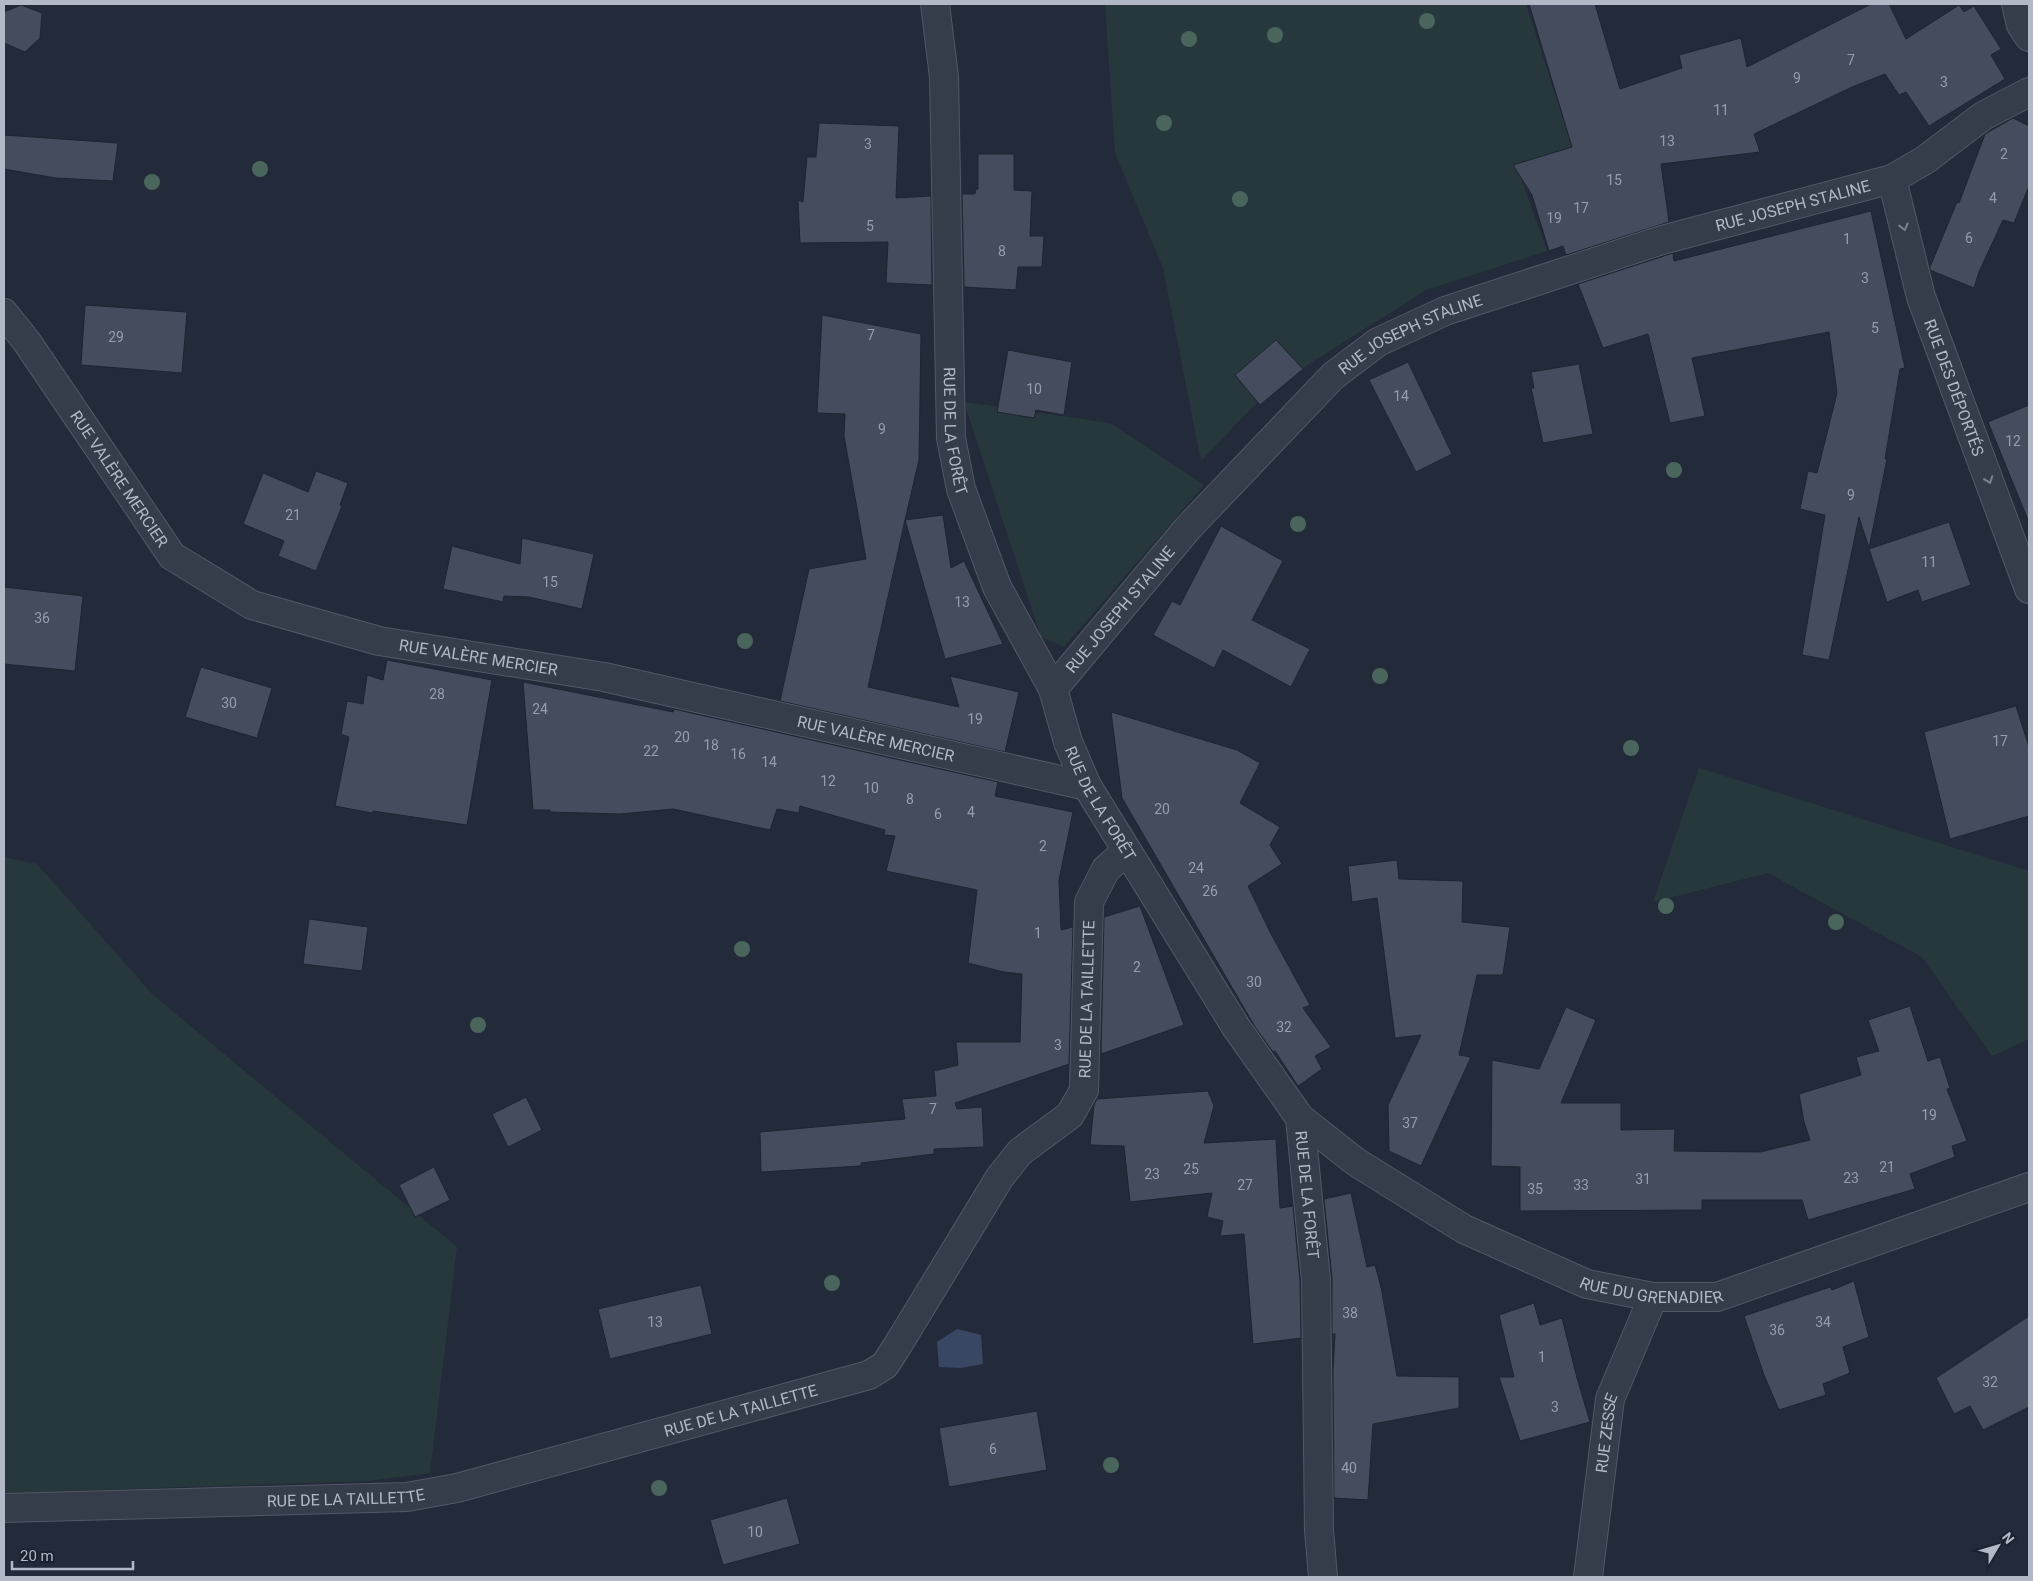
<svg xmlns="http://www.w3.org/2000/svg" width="2033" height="1581" viewBox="0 0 2033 1581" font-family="Roboto,sans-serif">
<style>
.green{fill:#26383c}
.water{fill:#394763}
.building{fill:#444c5e;stroke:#1e2431}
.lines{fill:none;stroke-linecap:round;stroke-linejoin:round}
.minor-casing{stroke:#525865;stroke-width:30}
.minor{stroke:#363d4a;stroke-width:28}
.tree{fill:#4a665c}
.oneway{stroke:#7a818e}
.labels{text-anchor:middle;stroke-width:4;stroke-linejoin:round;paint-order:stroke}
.number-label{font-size:14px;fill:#969dac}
.street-label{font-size:16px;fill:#b2b8c6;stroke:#1c222f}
</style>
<rect width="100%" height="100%" fill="#232b3a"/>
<g class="green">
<path d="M1105,4H1526L1568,134L1575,146L1517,167L1547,251L1426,290L1271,388L1201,461L1163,268L1115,153Z"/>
<path d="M964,402L1110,423L1204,485L1064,647L1041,637Z"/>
<path d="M1699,768L2029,871V1039L1992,1056L1922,957L1768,873L1653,902Z"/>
<path d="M4,857L37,864L153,995L457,1247L430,1473L368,1481L4,1493Z"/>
</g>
<path class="water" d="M957,1329L981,1335L983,1364L961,1368L939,1367L937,1342Z"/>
<g class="building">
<path d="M1529,4H1595L1620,89L1682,68L1679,55L1741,38L1747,67L1871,4H1889L1906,39L1959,5L1964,12L1974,6L2001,49L1991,55L2005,79L1929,126L1906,92L1899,95L1885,74L1852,87L1754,134L1760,152L1661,164L1669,222L1566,255L1563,246L1549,251L1532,195L1513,165L1572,147Z"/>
<path d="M21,5L42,13L40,38L25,52L4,43V12Z"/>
<path d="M2013,118L2029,126V186L2014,223L2003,220L1979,272L1974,288L1930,270V267L1957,202L1959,203L1985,134Z"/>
<path d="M819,123L899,126L896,198L931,196L932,285L886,283L888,242L800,243L798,200L803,202L807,157H816Z"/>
<path d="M4,135L118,143L113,181L56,178L4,169Z"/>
<path d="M978,154H1014V190L1032,191L1030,236H1044L1042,267H1018L1016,290L964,287L962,194H975L976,189H978Z"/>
<path d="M1871,211L1905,368L1900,369L1885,459H1887L1869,548L1859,517L1829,660L1802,655L1825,515L1800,509L1808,471L1817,473L1837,393L1829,332L1692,358L1705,416L1670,423L1648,334L1603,348L1578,284L1673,253L1674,261Z"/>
<path d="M85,305L187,312L182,373L81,365Z"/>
<path d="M822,315L921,334L919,460L905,520L943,515L951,568L964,561L1003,644L945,659L905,520L868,687L959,707L950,676L1019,692L1005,752L780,701L809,569L866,559L844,436L845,414L817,413Z"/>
<path d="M1276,340L1303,369L1260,405L1235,375Z"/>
<path d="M1008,350L1072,362L1064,415L1036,410L1034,418L997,412Z"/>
<path d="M1408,362L1452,454L1416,472L1369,380Z"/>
<path d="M1579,364L1593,434L1543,443L1531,388H1534L1531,372Z"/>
<path d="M2029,405V519L2028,520L1988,422Z"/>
<path d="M316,471L348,483L340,505L342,506L316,571L278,556L284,541L243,524L263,473L308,492Z"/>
<path d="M1949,522L1971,585L1922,602L1918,590L1887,602L1869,549Z"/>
<path d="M1221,526L1283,561L1252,620L1310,649L1291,687L1223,650L1214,668L1153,635L1172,601L1180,605Z"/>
<path d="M522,538L594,554L582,609L529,597L504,596L503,602L443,589L452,546L520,564Z"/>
<path d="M4,587L83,596L75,671L4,664Z"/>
<path d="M387,660L492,680L467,825L373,811L372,813L335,806L349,737L341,734L347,701L363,704L367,675L383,680Z"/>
<path d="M201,667L272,688L257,738L185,717Z"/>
<path d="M523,682L673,712L674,709L998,782L995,796L1073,812L1059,880L1061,930L1073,927L1069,1064L955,1103L957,1109L982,1107L984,1147L934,1149V1154L861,1163V1166L761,1172L760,1132L905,1119L902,1099L936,1096L934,1071L958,1065L956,1042H1020L1022,974L1004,972L968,963L977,890L886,871L895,836L884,835L885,830L800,806L799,813L777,809L770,830L673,809L620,814L550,812V810H533Z"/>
<path d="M2016,706L2029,747V816L1950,839L1924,732Z"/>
<path d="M1111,712L1237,750L1260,763L1240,803L1280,827L1270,845L1282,864L1248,886L1270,932L1310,1005L1303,1008L1331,1047L1315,1056L1322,1069L1298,1086L1275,1051L1273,1052L1255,1027L1122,798Z"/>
<path d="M1397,860L1399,879L1463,881L1462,922L1510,927L1503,975H1477L1459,1055L1471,1057L1421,1166L1389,1151L1388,1105L1421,1035L1395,1038L1377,898L1352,902L1348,866Z"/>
<path d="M1140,906L1184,1025L1101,1054L1104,917Z"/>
<path d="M309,919L368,927L362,971L303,964Z"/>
<path d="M1910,1006L1928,1061L1940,1057L1950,1088L1947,1089L1967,1141L1952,1146L1955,1157L1910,1174L1915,1189L1808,1220L1802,1200H1702V1210L1520,1211V1167L1491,1166L1492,1060L1539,1069L1566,1007L1596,1020L1561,1103H1621V1130L1675,1129L1674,1151L1760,1152L1810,1140L1804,1122L1799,1094L1861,1075L1856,1057L1879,1051L1868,1020Z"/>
<path d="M1208,1091L1214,1106L1204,1143L1276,1139L1280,1208L1293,1206L1300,1281L1301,1338L1253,1344L1244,1234L1220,1236L1223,1221L1207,1217L1212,1193L1130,1202L1124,1146L1090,1145L1094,1105L1097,1099Z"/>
<path d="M526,1097L542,1130L508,1147L492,1114Z"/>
<path d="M434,1167L450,1200L415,1217L399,1185Z"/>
<path d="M1351,1193L1367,1267L1375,1265L1381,1287L1397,1376L1459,1377V1408L1373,1424L1368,1500L1334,1498L1333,1371L1335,1334H1332V1278L1324,1199Z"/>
<path d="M1854,1281L1869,1337L1843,1347L1850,1373L1823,1384L1826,1395L1779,1410L1764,1375L1744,1316L1830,1287L1832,1290Z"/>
<path d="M701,1285L712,1334L610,1359L598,1309Z"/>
<path d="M1534,1303L1540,1325L1562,1318L1577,1378L1590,1422L1520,1441L1499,1377H1514L1499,1315Z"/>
<path d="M2029,1316V1407L1983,1430L1970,1406L1954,1414L1936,1378Z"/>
<path d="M1037,1411L1047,1470L949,1487L939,1428Z"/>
<path d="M787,1498L800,1544L723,1565L710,1520Z"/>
</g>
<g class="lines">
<g class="minor-casing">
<g id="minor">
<path id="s1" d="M935,4L944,77L951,438L961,489L997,587L1053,689L1068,742L1087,786L1236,1027L1300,1118L1316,1280L1319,1530L1323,1577"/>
<path d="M2016,4L2021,25L2029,37"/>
<path id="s2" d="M1892,179L1921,297L2029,589"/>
<path id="s3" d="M4,313L27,342L172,556L252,605L379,641L604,677L1087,786"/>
<path id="s4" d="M1053,689L1188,528L1333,376L1378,342L1445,311L1662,240L1892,179L1925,160L1983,116L2029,92"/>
<path id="s5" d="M1300,1118L1356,1162L1464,1229L1587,1284L1653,1297H1717L2029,1187"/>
<path id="s6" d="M4,1508L407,1497L457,1488L869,1375L885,1365L896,1348L1000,1177L1020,1152L1070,1115L1084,1090L1089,902L1106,869L1127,851"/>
<path id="s7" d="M1588,1577L1610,1399L1653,1297"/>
</g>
</g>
<use href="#minor" class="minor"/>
</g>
<g class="tree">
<circle cx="1427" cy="21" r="8"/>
<circle cx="1275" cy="35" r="8"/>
<circle cx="1189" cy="39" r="8"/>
<circle cx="1164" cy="123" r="8"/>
<circle cx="260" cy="169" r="8"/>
<circle cx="152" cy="182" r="8"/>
<circle cx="1240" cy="199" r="8"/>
<circle cx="1674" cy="470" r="8"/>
<circle cx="1298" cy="524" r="8"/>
<circle cx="745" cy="641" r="8"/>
<circle cx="1380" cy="676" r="8"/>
<circle cx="1631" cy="748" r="8"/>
<circle cx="1666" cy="906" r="8"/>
<circle cx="1836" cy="922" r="8"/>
<circle cx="742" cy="949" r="8"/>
<circle cx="478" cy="1025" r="8"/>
<circle cx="832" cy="1283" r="8"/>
<circle cx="1111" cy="1465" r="8"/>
<circle cx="659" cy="1488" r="8"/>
</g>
<defs><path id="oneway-chevron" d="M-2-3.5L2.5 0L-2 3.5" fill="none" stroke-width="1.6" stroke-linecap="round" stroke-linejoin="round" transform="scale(1.25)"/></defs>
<g class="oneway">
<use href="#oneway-chevron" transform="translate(1904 227) rotate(76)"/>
<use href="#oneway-chevron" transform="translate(1989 480) rotate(70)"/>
</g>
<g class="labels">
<g class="number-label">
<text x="1851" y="65">7</text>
<text x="1797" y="83">9</text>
<text x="1944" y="87">3</text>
<text x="1721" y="115">11</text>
<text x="1667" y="146">13</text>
<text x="868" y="149">3</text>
<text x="2004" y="159">2</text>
<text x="1614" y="185">15</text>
<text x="1993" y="203">4</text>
<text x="1581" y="213">17</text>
<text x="1554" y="223">19</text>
<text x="870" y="231">5</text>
<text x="1969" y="243">6</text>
<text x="1847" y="244">1</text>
<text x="1002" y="256">8</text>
<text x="1865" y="283">3</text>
<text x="1875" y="333">5</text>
<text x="871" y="340">7</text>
<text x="116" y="342">29</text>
<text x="1034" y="394">10</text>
<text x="1401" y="401">14</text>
<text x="882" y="434">9</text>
<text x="2013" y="446">12</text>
<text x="1851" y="500">9</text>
<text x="293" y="520">21</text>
<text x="1929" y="567">11</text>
<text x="550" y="587">15</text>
<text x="962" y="607">13</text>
<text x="42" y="623">36</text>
<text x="437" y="699">28</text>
<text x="229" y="708">30</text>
<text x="540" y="714">24</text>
<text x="975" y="724">19</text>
<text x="682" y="742">20</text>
<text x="2000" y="746">17</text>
<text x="711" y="750">18</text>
<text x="651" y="756">22</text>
<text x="738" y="759">16</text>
<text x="769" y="767">14</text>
<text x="828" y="786">12</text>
<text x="871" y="793">10</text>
<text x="910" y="804">8</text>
<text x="1162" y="814">20</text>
<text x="971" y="817">4</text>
<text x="938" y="819">6</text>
<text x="1043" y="851">2</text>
<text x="1196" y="873">24</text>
<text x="1210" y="896">26</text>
<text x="1038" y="938">1</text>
<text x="1137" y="972">2</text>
<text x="1254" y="987">30</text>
<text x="1284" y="1032">32</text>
<text x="1058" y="1050">3</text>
<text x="933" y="1114">7</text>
<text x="1929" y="1120">19</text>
<text x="1410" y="1128">37</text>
<text x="1887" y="1172">21</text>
<text x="1191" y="1174">25</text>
<text x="1152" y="1179">23</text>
<text x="1851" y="1183">23</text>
<text x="1643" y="1184">31</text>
<text x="1245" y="1190">27</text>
<text x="1581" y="1190">33</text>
<text x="1535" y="1194">35</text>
<text x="1350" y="1318">38</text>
<text x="655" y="1327">13</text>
<text x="1823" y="1327">34</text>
<text x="1777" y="1335">36</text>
<text x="1542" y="1362">1</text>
<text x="1990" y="1387">32</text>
<text x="1555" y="1412">3</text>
<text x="993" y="1454">6</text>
<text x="1349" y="1473">40</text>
<text x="755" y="1537">10</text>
</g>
<g class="street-label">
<text dy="6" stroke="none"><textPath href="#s4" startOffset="914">RUE JOSEPH STALINE</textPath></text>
<text dy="6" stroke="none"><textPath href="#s4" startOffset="509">RUE JOSEPH STALINE</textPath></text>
<text dy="6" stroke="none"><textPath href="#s2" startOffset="218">RUE DES DÉPORTÉS</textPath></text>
<text dy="6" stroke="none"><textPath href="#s1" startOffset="428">RUE DE LA FORÊT</textPath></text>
<text dy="6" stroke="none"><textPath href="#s3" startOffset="202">RUE VALÈRE MERCIER</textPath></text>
<text dy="6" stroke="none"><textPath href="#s4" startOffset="104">RUE JOSEPH STALINE</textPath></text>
<text dy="6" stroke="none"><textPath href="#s3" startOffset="622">RUE VALÈRE MERCIER</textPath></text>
<text dy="6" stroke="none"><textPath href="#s3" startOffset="1028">RUE VALÈRE MERCIER</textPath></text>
<text dy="6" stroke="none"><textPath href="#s1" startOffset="832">RUE DE LA FORÊT</textPath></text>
<text dy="6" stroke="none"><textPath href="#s6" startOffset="1334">RUE DE LA TAILLETTE</textPath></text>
<text dy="6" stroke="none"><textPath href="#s1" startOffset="1282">RUE DE LA FORÊT</textPath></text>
<text dy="6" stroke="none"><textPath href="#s5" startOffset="398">RUE DU GRENADIER</textPath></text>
<text dy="6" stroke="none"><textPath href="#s6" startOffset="748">RUE DE LA TAILLETTE</textPath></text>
<text dy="6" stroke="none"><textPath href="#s7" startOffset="145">RUE ZESSE</textPath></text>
<text dy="6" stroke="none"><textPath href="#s6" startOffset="342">RUE DE LA TAILLETTE</textPath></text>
</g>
</g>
<rect width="2033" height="1581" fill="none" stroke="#b2b8c6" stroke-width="10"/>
<g transform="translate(1998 1546) rotate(52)" stroke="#1c222f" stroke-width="4" paint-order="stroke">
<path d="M0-4L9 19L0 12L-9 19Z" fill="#b2b8c6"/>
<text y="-8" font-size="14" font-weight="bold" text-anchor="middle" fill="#b2b8c6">N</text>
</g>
<path d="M12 1561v8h121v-8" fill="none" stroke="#b2b8c6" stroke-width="2.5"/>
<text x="20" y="1561" font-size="15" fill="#b2b8c6" stroke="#1c222f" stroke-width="4" paint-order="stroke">20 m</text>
</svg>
